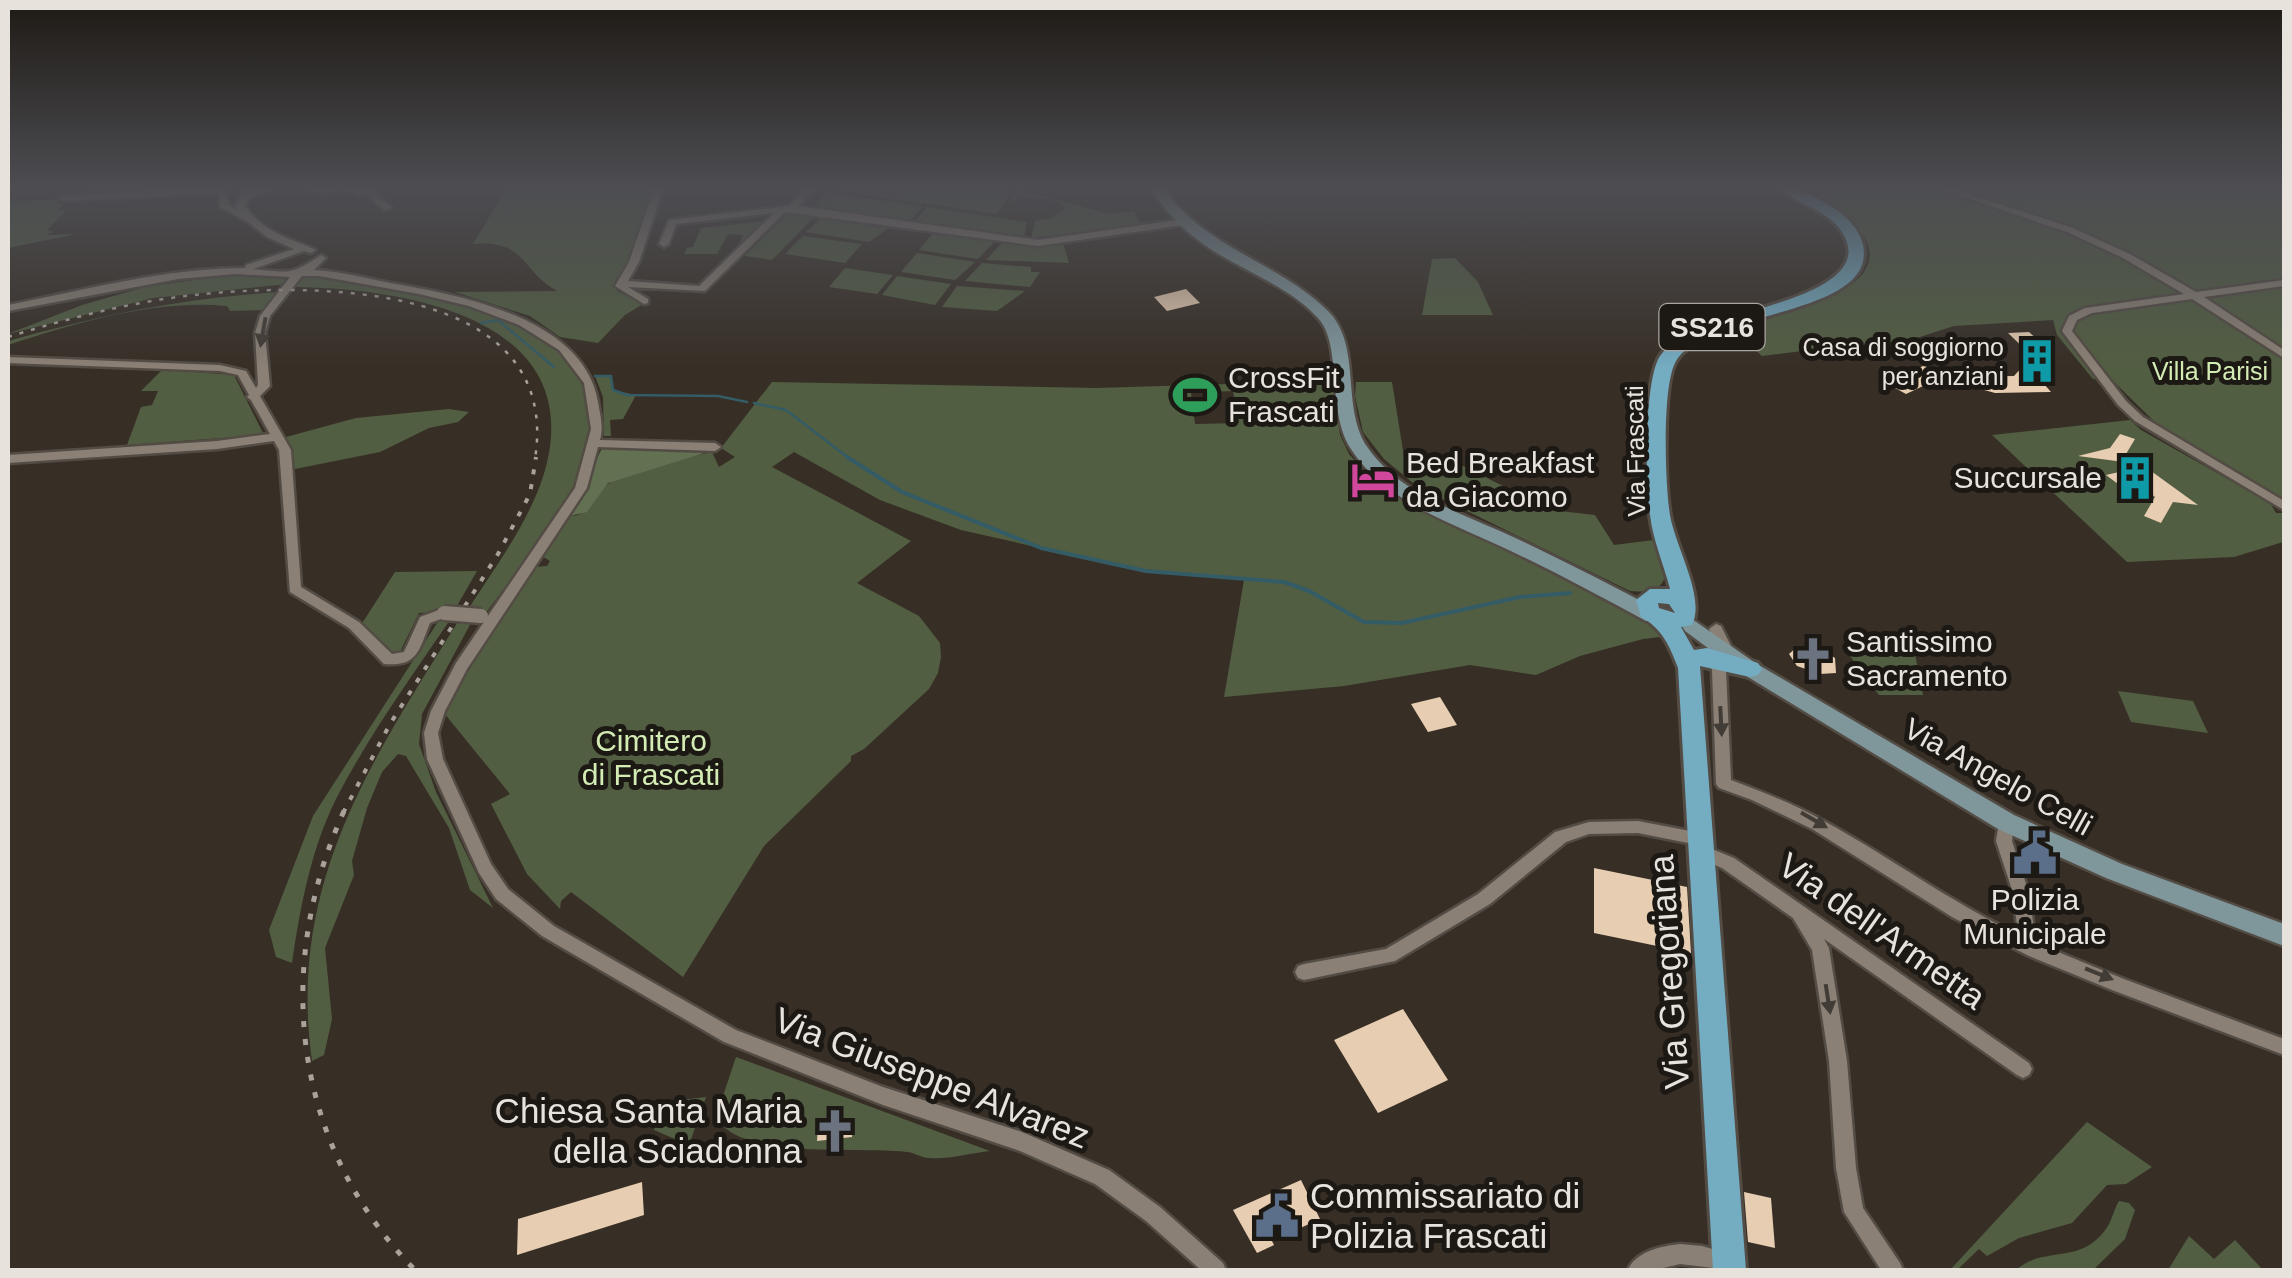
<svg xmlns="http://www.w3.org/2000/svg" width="2292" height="1278" viewBox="0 0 2292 1278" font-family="Arial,sans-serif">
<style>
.green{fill:#525e42;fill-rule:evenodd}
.forest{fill:#637153}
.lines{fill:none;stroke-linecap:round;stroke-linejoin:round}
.stream-far1{stroke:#345c66;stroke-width:2.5}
.stream{stroke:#345c66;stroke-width:4}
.building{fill:#e7cdb1}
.street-casing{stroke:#534c45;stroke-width:5}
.secondary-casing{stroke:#534c45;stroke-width:5}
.primary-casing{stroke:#534c45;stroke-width:6}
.street{fill:#8a8075;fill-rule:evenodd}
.secondary{fill:#7f969b;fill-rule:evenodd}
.primary{fill:#74acc2;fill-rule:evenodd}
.rail-far2{stroke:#a9a39c;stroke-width:2.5;stroke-dasharray:4 8;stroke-linecap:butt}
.rail-far1{stroke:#a9a39c;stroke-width:4;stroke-dasharray:5 10;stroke-linecap:butt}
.rail{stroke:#a9a39c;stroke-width:5;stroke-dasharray:6 12;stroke-linecap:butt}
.street-bridge-casing{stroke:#534c45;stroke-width:19;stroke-linecap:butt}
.street-bridge{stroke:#8a8075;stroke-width:14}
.oneway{fill:#423c36}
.labels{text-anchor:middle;stroke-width:10;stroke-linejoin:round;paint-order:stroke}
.far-poi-label{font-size:25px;fill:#e8e2dd;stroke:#1c1814;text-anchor:end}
.far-park-label{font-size:25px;fill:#d3ecb4;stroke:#1c1814}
.far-street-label{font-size:25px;fill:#e8e2dd;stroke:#1c1814}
.shield{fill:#1c1814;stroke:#aba5a1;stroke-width:2.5}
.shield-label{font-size:28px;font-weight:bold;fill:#e8e2dd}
.poi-label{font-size:30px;fill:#e8e2dd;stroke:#1c1814;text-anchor:start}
.park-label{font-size:30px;fill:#d3ecb4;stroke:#1c1814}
.street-label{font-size:30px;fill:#e8e2dd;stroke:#1c1814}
.near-street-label{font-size:35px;fill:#e8e2dd;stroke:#1c1814}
.near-poi-label{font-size:35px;fill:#e8e2dd;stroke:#1c1814;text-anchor:end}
</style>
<rect width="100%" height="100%" fill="#372f26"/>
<g class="green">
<path d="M506,189H651L626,267L615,280L617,291L643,304L625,315L598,343L560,337L530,316L455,292L557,291C521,271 526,239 473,244Z"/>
<path d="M821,189H1013L997,214Z"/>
<path d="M1019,189L1105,213L1134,212L1141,224L1031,238L1035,221L1052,218L1066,208L1053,199L1024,198L1025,195L1008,203Z"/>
<path d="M1804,189H2284V500L2165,432L2113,381L2093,379L2057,335L2053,320L1954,326L1892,346L1834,347L1762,356L1731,328C1771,317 1924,288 1850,220C1837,208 1819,199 1804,189Z"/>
<path d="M827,192L923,206L909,222L812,208Z"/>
<path d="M63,199L55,204H64L58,210L66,211L47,230L54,232L45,235L77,234L8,248V201Z"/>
<path d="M927,207L1027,222L1024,238L913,223Z"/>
<path d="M789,212L815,216L772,260L745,256Z"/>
<path d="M822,217L890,227L869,242L806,232Z"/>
<path d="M764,221L735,252L743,235L728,234L717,254H684L687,248L693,247L701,228Z"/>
<path d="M933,233L994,242L978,259L919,250Z"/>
<path d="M803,236L862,244L845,263L785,254Z"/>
<path d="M1002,243H1063L1069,263L986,260Z"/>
<path d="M917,253L975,262L955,280L901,272Z"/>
<path d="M1455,258L1478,282L1493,315H1422L1432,259Z"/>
<path d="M982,263L1031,267V272H1040L1030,287L965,281Z"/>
<path d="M845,268L893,275L877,294L829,287Z"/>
<path d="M250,272L287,280V284L153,298L8,334L82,305L145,287Z"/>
<path d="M318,276C365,288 414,291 461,303C545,324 619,378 579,474C558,525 517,569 486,613L467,611C494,569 527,525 543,477C593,318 405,288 292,287L301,278Z"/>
<path d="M897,276L951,284L935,305L882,295Z"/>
<path d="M957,286L1025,291L997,311L942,307Z"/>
<path d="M282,292L267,310L230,311L227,306C155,299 76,323 8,345V341C99,315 188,297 282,292Z"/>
<path d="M167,370L234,375L264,435L127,445L141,407L152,405L158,391H141L161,371Z"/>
<path d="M595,376H611L613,390L636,395L623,419L610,420L611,436H604L603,397Z"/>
<path d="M1333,381L1340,435L1349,454L1365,472L1412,503L1648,621L1669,636L1643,639L1580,656L1536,675L1470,665L1344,686L1224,697L1244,580L1125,567L961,530L880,500L794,452L772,467L911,541L857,583L919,616L940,643L941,657L938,673L929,689L864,749L851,756V761L764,846L683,977L571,892L561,901L560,909L527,874L491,804L510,794L444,713C468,664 499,620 530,574L535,567L547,566L550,561L543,557L570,516C593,516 594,492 611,482C641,466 679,459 712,452L719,467L735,457L721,448L772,382L1096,388ZM1233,391L1239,423L1195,424L1191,393Z"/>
<path d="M1356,382H1392L1405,463L1463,466L1551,510L1595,515L1614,545L1654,540C1671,569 1673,595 1630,591L1418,487L1384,459L1363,432L1355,396Z"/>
<path d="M449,409L469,412L458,422L429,428L380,452L295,469L286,437L356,418Z"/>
<path d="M2130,420L2141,430L2270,503L2276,513H2283V542L2234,557L2127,562L1992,435Z"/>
<path d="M477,571L454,611L419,613L399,654H391L361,625L395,572Z"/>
<path d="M441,617H452C412,676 369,735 336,799C311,849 300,908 292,963L276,957L269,930L313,816Z"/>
<path d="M461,617L472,621L422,714L419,744L436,792L493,908L470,890L449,828L406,756L398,754L382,772L367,808L352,861L354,875L325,948L332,1019L324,1055L312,1061C287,883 372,760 461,617Z"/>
<path d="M1852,633L1914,649L1923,695H1879L1847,652L1845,643Z"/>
<path d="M2118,691L2193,701L2208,733L2131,722Z"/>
<path d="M736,1057L990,1151C971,1153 947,1160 929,1158C921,1158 914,1152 907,1152C863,1146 739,1161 716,1117Z"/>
<path d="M706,1097L689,1145L654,1130L663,1102Z"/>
<path d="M2087,1122L2152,1167L2126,1184L2107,1185L2072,1223L2019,1238L1987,1256L1979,1249L1957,1270H1950Z"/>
<path d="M2119,1201L2129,1203L2135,1210L2125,1239L2093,1270H2016C2043,1245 2080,1266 2106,1229C2112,1221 2114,1209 2119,1201Z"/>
<path d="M2189,1236L2214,1259L2235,1240L2263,1270H2168Z"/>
</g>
<path class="forest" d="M603,446L714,450L608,483L587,512L570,516Z"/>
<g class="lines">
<g class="stream-far1">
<path d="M481,323L498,320L554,367"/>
<path d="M595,376H611L613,390L627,395L718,396L747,402"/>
<path d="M754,403L786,410L850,459"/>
</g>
<path class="stream" d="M847,457L902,492L1041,548L1146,571L1284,582L1309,591L1364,622L1402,623L1520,597L1570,593"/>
</g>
<g class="building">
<path d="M1186,289L1200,303L1167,311L1154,297Z"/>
<path d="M2029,332L2053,354L2036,375L2051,392L1995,393L1949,380V377L2014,376L2032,356L2008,333Z"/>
<path d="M1923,366L1951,373L1906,394L1886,383Z"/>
<path d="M2120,434L2135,439L2126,454L2139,464L2078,456L2110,448Z"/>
<path d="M2145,466L2151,471L2198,505L2173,502L2161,523L2144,516L2155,497L2137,483L2122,487L2106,475Z"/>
<path d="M1798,646L1822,650L1835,658L1836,673L1820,674L1797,666L1789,654Z"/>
<path d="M1440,697L1457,725L1428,732L1411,704Z"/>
<path d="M1594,868L1687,887L1691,953L1594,933Z"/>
<path d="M1403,1009L1448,1080L1378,1113L1334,1040Z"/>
<path d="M853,1121L852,1137L817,1141L818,1125Z"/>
<path d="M1301,1180L1320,1219L1272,1241L1274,1245L1257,1253L1233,1210Z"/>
<path d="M642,1182L644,1215L517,1255L518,1219Z"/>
<path d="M1744,1192L1771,1198L1775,1248L1748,1242Z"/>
</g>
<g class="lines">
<g class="street-casing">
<g id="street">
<path d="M186,189H227L228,204L239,211L235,206L241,195L247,189H271L250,198L245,206C265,234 288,237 316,250L311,253L304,251L253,269C290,273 291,275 321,255L326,258L314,270C339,271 365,278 390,283C460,295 584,318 598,402C600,415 604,426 600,440L715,443L721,447L715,451L598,447L587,488L467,669L445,711L438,733L443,759L491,864L508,889L554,926L736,1030L883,1087L1022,1132L1109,1170L1160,1207L1223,1263L1226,1270H1201L1146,1221L1095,1184L1020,1151L883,1105L724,1042L542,936L496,899L479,873L427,759L424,733L431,711L456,663L575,488L591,429L584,383L559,350L519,325L469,306L419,294L319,276H302L270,316L265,333L270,386L260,396L291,450L301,587L359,622L392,654L404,652L420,617L444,608L449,610L451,613L449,616L430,623C419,650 418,667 384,664L349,628L290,592L279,450L274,441L217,449L8,463V455L217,441L270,434L251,400L247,397L249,395L238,375L220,371L8,363V357L220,365L246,371L256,388L258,385L255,333L260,316L290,277L235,274L178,279L8,311V305C85,290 165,268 245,268L246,265L294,249L267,237L248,222L220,207L219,193L64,201L59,198L64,195Z"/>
<path d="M306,189H341C333,194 314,194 306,189Z"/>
<path d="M345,189H374L373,191L392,208L384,210L365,194L358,196Z"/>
<path d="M654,189H663L639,262L628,281L699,286L774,213L676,224L669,244L664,247L659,244L669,220L789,206L805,189H814L799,206L1038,240L1184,219L1189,222L1184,225L1038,246L785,212L705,291L628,287L648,299V303L644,304L615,286L629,262Z"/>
<path d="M1940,189H1953L2073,228L2130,254L2196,292L2284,280V286L2204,297L2284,350V358L2192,299L2092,313L2077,320L2072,331L2126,401L2143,417L2284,501V510L2135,421L2118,405L2062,331L2069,316L2085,308L2184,294L2123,258L2067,232Z"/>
<path d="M1716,624L1721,626L1732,648L1730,652H1721L1726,670L1731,780C1763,792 1794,804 1824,821C1890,857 1950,902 2018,934L2013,893L1996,841L2000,817L2006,816L2012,817L2014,822L2012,841L2029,893L2036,943L2124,979L2284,1039V1055L2112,990L2029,956L1952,917L1812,829L1752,800L1719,788L1716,784L1712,670L1707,652L1709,648H1718L1709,629Z"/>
<path d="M1638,821L1706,834L1708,839L1702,845L1734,858L2029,1063L2032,1069L2029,1075L2023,1078L2017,1075L1824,939L1829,948L1847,1061L1856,1168L1863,1208L1900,1263L1903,1270H1881L1844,1212L1836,1168L1829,1061L1812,950L1793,918L1722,868L1695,856L1693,851L1698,845L1638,833L1589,834L1566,842L1490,904L1395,961L1304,980L1298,978L1295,972L1298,966L1304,964L1386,949L1478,894L1555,832L1589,822Z"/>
<path d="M1680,1244L1702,1246L1733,1255L1736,1262L1733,1269L1730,1270L1680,1264L1655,1270H1628C1635,1252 1661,1246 1680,1244Z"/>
</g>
</g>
<g class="secondary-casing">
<g id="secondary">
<path d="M1151,189H1164C1208,250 1277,261 1328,311C1363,346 1340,408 1368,448C1403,498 1471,516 1524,542C1570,564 1615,587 1660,611L1663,616L1660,621H1646C1603,598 1561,575 1517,554C1461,526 1387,505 1351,449C1326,411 1343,345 1318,318C1289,286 1245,272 1209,248C1185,232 1167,213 1151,189Z"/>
<path d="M1692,619L1757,664L2014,815L2122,864L2284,924V946L2106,878L1998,829L1743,674L1685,631L1682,626L1685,621Z"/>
</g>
</g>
<g class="primary-casing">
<path id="primary" d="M1780,189C1799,189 1812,195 1829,205C1844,214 1859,227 1863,245C1878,318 1702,309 1675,363C1662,389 1665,485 1670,515C1675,546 1706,598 1692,625L1681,627L1694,650L1707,648L1758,663L1762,669L1758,675L1750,677L1700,666L1746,1270H1713L1678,668C1670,647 1662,628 1641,617L1636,600L1650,589H1670C1664,565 1653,541 1650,515C1645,485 1644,380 1660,356C1670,341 1687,332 1703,325C1734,311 1881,292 1842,232C1828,210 1798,205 1780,189ZM1658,603L1669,604L1675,613L1659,608Z"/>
</g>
<use href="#street" class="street"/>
<use href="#secondary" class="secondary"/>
<use href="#primary" class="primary"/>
<path class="rail-far2" d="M8,337C69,318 131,302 194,295C313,282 563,281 535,459"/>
<path class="rail-far1" d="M343,813L390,724L498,554L530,494L536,457"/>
<path class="rail" d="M344,811C273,967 292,1145 415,1270"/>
<g class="street-bridge-casing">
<path id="street-bridge" d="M444,613L481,616"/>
</g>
<use href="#street-bridge" class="street-bridge"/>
</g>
<defs><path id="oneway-solid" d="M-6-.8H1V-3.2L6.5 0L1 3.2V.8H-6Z" transform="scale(2.5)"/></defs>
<g class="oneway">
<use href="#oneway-solid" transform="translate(263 332) rotate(100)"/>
<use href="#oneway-solid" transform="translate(1721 721) rotate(87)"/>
<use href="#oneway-solid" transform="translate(1814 820) rotate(30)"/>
<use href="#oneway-solid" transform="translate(2099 974) rotate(22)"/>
<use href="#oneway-solid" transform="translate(1828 999) rotate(81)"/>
</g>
<linearGradient id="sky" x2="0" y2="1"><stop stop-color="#1e1a15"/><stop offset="0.51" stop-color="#4d4d52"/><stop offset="1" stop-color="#4d4d52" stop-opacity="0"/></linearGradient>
<rect width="2292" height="368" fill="url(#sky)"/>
<defs>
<g id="building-bare" transform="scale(3.45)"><path d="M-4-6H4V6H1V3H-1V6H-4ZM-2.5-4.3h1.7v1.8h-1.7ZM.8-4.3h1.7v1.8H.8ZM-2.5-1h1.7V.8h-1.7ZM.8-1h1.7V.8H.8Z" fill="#0f9aa8" stroke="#1c1814" stroke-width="2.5" paint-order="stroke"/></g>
<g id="stadium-bare" transform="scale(3.45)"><path d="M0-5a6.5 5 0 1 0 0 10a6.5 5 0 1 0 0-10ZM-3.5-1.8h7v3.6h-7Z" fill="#2e9e5b" stroke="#1c1814" stroke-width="2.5" paint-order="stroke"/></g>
<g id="hotel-bare" transform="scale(3.45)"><path d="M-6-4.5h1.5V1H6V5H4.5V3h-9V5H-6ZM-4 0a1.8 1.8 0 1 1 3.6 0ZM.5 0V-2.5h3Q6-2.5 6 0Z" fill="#d1479c" stroke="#1c1814" stroke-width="2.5" paint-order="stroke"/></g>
<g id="church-bare" transform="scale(3.45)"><path d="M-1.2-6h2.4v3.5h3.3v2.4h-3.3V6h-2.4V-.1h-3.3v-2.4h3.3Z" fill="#6b7280" stroke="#1c1814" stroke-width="2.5" paint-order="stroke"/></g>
<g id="civic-bare" transform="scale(3.45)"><path d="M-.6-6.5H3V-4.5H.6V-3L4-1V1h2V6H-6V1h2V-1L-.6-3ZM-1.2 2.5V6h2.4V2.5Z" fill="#5c6f8a" stroke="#1c1814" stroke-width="2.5" paint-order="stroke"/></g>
</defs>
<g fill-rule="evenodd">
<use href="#building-bare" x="2037" y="361"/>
<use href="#stadium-bare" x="1195" y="395"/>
<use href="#building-bare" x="2135" y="478"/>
<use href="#hotel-bare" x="1373" y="480"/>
<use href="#church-bare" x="1813" y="659"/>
<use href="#civic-bare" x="2035" y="853"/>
<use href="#church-bare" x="835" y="1131"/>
<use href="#civic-bare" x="1277" y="1216"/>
</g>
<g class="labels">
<g class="far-poi-label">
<text x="2004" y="356">Casa di soggiorno<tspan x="2004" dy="29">per anziani</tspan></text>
</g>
<g class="far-park-label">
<text x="2210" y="380">Villa Parisi</text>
</g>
<g class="far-street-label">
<text transform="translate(1635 451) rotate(-91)" y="9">Via Frascati</text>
</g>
<rect class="shield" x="1659.5" y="304" width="105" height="46" rx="8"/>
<g class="shield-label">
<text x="1712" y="337">SS216</text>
</g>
<g class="poi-label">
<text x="1228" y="388">CrossFit<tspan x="1228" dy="34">Frascati</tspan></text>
<text x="1406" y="473">Bed Breakfast<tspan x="1406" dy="34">da Giacomo</tspan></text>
<text x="2102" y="488" text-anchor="end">Succursale</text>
<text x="1846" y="652">Santissimo<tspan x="1846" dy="34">Sacramento</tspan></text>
<text x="2035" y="910" text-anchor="middle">Polizia<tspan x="2035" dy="34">Municipale</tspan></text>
</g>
<g class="park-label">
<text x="651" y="751">Cimitero<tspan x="651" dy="34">di Frascati</tspan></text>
</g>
<g class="street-label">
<text transform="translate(1998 777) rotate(29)" y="10">Via Angelo Celli</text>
</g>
<g class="near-street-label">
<text transform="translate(1882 931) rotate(35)" y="12">Via dell'Armetta</text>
<text transform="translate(1669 972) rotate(-94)" y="12">Via Gregoriana</text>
<text transform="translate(932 1078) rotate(21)" y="12">Via Giuseppe Alvarez</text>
</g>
<g class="near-poi-label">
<text x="802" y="1123">Chiesa Santa Maria<tspan x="802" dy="40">della Sciadonna</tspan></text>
<text x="1310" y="1208" text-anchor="start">Commissariato di<tspan x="1310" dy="40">Polizia Frascati</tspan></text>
</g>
</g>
<rect width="2292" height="1278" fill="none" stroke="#e8e2dd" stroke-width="20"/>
</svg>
